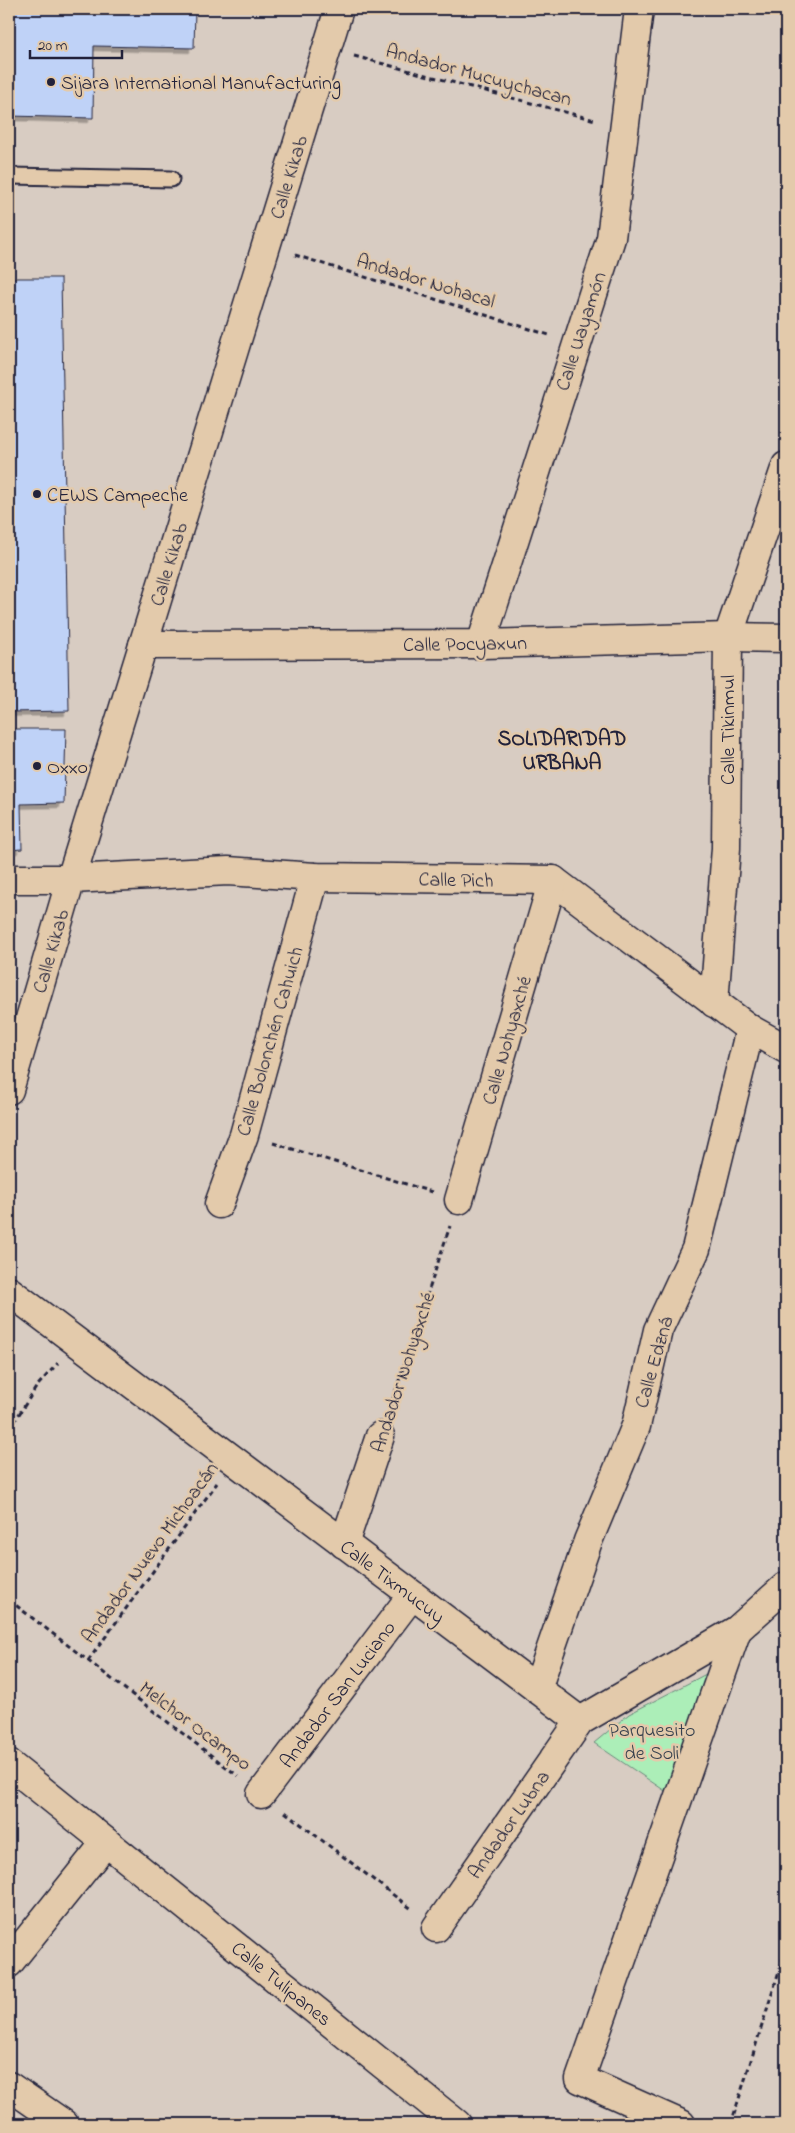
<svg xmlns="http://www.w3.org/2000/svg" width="795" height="2133" viewBox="0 0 795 2133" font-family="'Indie Flower',sans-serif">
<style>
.green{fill:#aceeb8;stroke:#67887a}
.building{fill:#bfd2f7;stroke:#22223b;filter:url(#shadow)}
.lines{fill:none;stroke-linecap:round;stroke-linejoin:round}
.service-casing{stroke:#22223b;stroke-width:19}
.minor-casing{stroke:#22223b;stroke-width:31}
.tertiary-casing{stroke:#22223b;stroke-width:31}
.path{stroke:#22223b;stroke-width:3;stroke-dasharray:5 4;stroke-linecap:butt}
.service{stroke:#e3caab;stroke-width:15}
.minor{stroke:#e3caab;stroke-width:28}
.tertiary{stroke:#e3caab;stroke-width:28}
.poi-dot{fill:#22223b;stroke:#e3caab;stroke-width:2}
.labels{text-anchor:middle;stroke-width:5;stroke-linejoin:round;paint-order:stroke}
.street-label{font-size:20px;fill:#22223b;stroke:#e3caab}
.poi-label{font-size:20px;fill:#22223b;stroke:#e3caab;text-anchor:start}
.park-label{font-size:20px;fill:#37414e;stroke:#e3caab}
.neighbourhood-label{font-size:21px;font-weight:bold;fill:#22223b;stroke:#e3caab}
</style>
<defs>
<filter id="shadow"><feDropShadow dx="-4.5" dy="4.5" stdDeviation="0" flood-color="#0004"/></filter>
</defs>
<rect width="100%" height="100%" fill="#d8ccc2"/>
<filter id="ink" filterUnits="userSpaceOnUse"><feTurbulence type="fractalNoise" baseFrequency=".02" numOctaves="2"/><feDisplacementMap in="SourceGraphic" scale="10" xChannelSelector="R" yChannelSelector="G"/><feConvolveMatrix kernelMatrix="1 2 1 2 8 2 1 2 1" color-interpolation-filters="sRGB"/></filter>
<g filter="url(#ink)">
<path class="green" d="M706,1674L674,1797L594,1743L629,1714Z"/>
<g class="building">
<path d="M9,9H195L194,48L94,46L93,118L9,116Z"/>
<path d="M9,278H61L69,711L9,712Z"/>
<path d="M9,729H66L64,803L21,804L22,849L9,850Z"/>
</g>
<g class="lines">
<g class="service-casing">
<path id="service" d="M9,176L171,179"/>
</g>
<g class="minor-casing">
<g id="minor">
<path d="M481,644L611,238L639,9"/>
<path d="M714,1003L726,848L728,637L786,466"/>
<path d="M9,1090L71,879L228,871L315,877L553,880L750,1029L786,1049"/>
<path d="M459,1200L553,880"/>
<path d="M219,1204L244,1135L315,877"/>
<path d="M9,1291L580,1721"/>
<path d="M344,1544L380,1436"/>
<path d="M537,1689L588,1541L636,1426L658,1330L696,1249L750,1029"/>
<path d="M9,1764L457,2124"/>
<path d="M261,1794L412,1595"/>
<path d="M436,1928L580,1721L737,1630L786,1586"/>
<path d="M9,1963L106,1842"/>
<path d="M9,2086L64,2124"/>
<path d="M681,2124L580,2079L737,1630"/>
</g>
</g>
<g class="tertiary-casing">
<g id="tertiary">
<path d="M143,645L481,644L728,637L786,638"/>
<path d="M9,879H71L339,9"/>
</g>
</g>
<g class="path">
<path d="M354,56L595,120"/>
<path d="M295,255L549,335"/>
<path d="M273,1143L432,1192"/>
<path d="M390,1408L450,1226"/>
<path d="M9,1430L37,1386L58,1363"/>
<path d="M9,1600L238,1776"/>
<path d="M88,1661L217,1483"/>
<path d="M285,1812L413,1910"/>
<path d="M731,2124L786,1949"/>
</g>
<use href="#service" class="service"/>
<use href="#minor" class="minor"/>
<use href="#tertiary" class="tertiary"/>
</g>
</g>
<g class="poi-dot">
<circle cx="51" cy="82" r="5"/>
<circle cx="37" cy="494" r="5"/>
<circle cx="37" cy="766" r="5"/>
</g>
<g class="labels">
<g class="street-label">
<text transform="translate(479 74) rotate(15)" y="7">Andador Mucuychacan</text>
<text transform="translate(288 177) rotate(-73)" y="7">Calle Kikab</text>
<text transform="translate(426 280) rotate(17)" y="7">Andador Nohacal</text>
<text transform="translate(580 331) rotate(-72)" y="7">Calle Uayamón</text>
<text transform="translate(168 564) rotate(-73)" y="7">Calle Kikab</text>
<text transform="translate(465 643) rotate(-1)" y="7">Calle Pocyaxun</text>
<text transform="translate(727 730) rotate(-90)" y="7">Calle Tikinmul</text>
<text transform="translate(456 879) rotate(1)" y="7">Calle Pich</text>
<text transform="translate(50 951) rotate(-74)" y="7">Calle Kikab</text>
<text transform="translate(506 1040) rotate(-74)" y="7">Calle Nohyaxché</text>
<text transform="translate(269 1041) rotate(-74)" y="7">Calle Bolonchén Cahuich</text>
<text transform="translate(653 1362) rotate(-74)" y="7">Calle Edzná</text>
<text transform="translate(402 1372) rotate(-72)" y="7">Andador Nohyaxché</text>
<text transform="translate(149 1552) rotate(-54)" y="7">Andador Nuevo Michoacán</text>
<text transform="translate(393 1581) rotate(37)" y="7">Calle Tixmucuy</text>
<text transform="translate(337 1694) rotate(-53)" y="7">Andador San Luciano</text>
<text transform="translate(196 1725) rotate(37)" y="7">Melchor Ocampo</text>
<text transform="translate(508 1824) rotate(-55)" y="7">Andador Lubna</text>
<text transform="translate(282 1983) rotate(39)" y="7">Calle Tulipanes</text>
</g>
<g class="poi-label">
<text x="61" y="89">Sijara International Manufacturing</text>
<text x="47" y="501">CEWS Campeche</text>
<text x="47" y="773">Oxxo</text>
</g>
<g class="park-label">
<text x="652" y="1736">Parquesito<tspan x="652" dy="23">de Soli</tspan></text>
</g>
<g class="neighbourhood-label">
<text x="562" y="745">SOLIDARIDAD<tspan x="562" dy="24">URBANA</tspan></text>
</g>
</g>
<rect width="795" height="2133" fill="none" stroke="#e3caab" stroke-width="30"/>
<rect x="15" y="15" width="765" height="2103" fill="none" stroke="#22223b" stroke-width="2" filter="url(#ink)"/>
<path d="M30 50v8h92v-8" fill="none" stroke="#22223b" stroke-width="2.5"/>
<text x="38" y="50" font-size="15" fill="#22223b" stroke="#e3caab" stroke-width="4" paint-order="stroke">20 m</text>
</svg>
